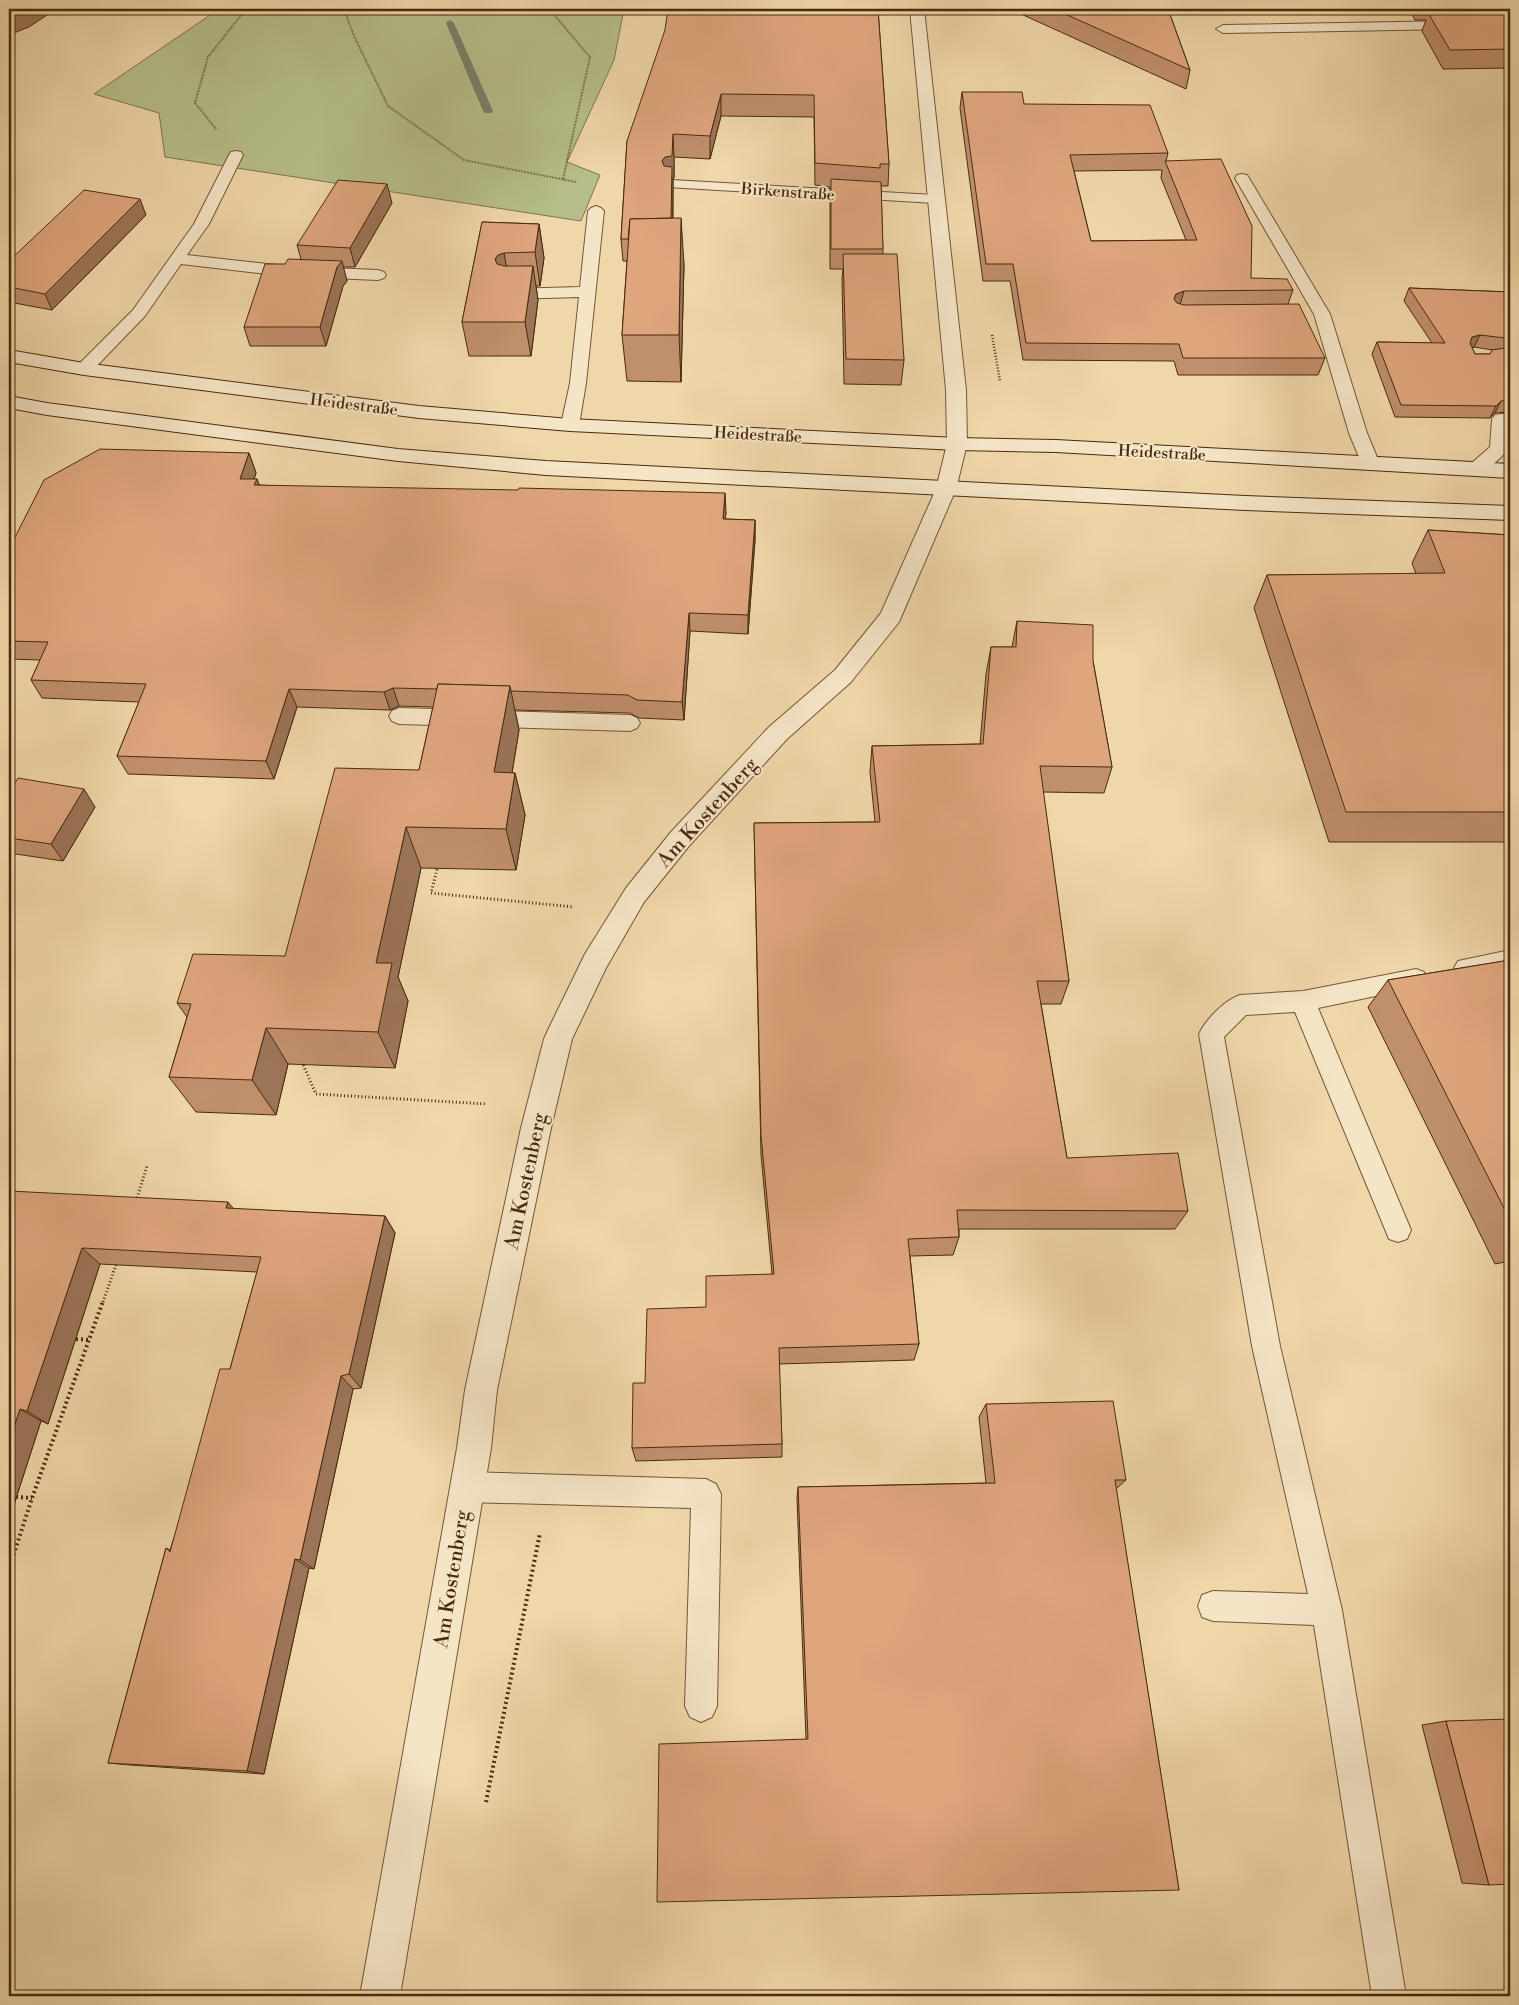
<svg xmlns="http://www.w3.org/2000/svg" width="1519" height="2005" viewBox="0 0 1519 2005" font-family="'Libre Bodoni',serif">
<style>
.green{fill:#b6bf8b;stroke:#80754d}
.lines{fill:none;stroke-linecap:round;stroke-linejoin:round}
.stream{fill:#7a816a;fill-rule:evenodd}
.service-casing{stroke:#735636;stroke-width:2}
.minor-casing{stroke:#735636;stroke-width:2}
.tertiary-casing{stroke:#735636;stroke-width:2}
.secondary-casing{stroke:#492b0f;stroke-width:2}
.path-far3{stroke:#492b0f;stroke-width:2;stroke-dasharray:0.5 1;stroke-linecap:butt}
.path-far2{stroke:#492b0f;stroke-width:2.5;stroke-dasharray:1 2;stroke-linecap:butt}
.path-far1{stroke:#492b0f;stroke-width:3;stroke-dasharray:1 2.5;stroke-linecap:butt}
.path{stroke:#492b0f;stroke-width:4;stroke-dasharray:2 3;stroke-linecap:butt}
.service{fill:#f5e5c7;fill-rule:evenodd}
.minor{fill:#f5e5c7;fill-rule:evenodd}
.tertiary{fill:#f5e5c7;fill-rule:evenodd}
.secondary{fill:#f5e5c7;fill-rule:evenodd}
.wall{fill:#c08f6c;stroke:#492b0f;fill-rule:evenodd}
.shaded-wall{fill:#9c7458;stroke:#492b0f}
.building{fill:#dfa67e;stroke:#492b0f;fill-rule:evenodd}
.labels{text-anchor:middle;stroke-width:4;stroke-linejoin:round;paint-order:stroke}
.far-street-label{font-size:16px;fill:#492b0f;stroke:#f5e5c7}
.street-label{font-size:20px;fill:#492b0f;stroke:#f5e5c7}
</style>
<rect width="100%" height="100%" fill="#f0d7a9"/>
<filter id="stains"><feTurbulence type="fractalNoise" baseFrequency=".004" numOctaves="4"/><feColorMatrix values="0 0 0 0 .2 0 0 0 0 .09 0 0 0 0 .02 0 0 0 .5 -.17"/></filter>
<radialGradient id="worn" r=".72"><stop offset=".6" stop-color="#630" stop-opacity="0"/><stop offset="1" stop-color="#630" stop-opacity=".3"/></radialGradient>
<path class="green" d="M219,9H624L614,60L567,162L600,175L581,221L165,157L159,113L94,94Z"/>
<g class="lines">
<path class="stream" d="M450,20L454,23L493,111L491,113H485L483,111L446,23Z"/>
<g class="service-casing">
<g id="service">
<path d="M1510,20V28L1223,33L1216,29L1223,25Z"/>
<path d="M236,151L241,152L243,155L209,224L187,255L285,266L378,270L384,272L386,275L384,278L378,280L285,276L181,264L145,316L90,373H78L76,369L78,365L133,310L194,224L229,155L231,152Z"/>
<path d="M1242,174L1247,175L1249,178L1330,314L1367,433L1379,462L1376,466L1370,468L1364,466L1361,462L1349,433L1314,314L1235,178L1237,175Z"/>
<path d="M672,180L935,195L940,196L942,199L940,202L935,203L667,187L665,184L667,181Z"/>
<path d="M596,206L601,208L604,211L586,383L579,425L576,429L570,430L564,429L561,425L570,383L579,297L510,299L504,297L502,294L504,291L510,289L580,287L588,211L591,208Z"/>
<path d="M1501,414H1510L1508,449C1500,460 1482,476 1469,472L1466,468L1490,447L1492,419L1495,415Z"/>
<path d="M399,708L630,715L637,718L640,723L637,728L630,731L399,724L392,721L389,716L392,711Z"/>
<path d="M1510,950V970L1466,978L1458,975L1454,968L1458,961Z"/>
<path d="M1416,969L1424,972L1428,979L1424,986L1318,1008L1411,1230L1407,1239L1398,1242L1389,1239L1295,1012L1246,1015L1224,1037L1280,1346L1342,1610L1406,1996H1372L1314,1625L1213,1621L1202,1617L1198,1606L1202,1595L1213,1591L1308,1594L1252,1346L1199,1034C1206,1019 1225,1000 1240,995L1303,991Z"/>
<path d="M466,1472L706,1479L716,1484L721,1494L717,1706L712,1717L701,1722L690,1717L685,1706L691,1508L466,1502L456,1497L451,1487L456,1477Z"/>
</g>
</g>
<g class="minor-casing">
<path id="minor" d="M957,438L964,439L967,444L956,489L899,622L851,682L787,739L689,846L644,902L606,968L572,1039L551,1128L497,1390L491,1448L400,1996H360L457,1448L465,1390L521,1128L544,1039L548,1030L585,954L626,888L671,832L769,727L835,670L881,613L936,489L947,444L950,439Z"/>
</g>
<g class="tertiary-casing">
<path id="tertiary" d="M910,9H924L966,390L967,444L964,449L957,450L950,449L947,444L946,390Z"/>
</g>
<g class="secondary-casing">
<g id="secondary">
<path d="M9,350L84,363L419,406L570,419L957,438L1056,440L1510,464V478L1056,452L957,450L570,431L419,418L84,375L9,362Z"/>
<path d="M9,396L47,403L398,449L546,461L1245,496L1510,506V520L1245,510L546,475L398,461L47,415L9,408Z"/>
</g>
</g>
<g class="path-far3">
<path d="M344,9L354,36L388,106L464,160L576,182"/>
<path d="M549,9L590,57L563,179"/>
<path d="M216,129L195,103L208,57L246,9"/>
</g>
<path class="path-far2" d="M992,335L1000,381"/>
<g class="path-far1">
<path d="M438,866L431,893L574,907"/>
<path d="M302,1062L316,1094L487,1104"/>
<path d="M136,1201L147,1166"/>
<path d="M103,1302L117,1262"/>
</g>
<g class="path">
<path d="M76,1339L90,1340"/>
<path d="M16,1497L32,1498"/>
<path d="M9,1569L32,1498L103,1301"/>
<path d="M486,1802L540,1533"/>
</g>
<use href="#service" class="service"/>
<use href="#minor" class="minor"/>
<use href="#tertiary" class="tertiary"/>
<use href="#secondary" class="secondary"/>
</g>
<g class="wall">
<path d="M878,9L889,164L888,186H881L883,254L904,360L901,385L844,384L842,278L843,269H830V187L815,185L814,117L721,116L710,159L674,157V178H673V218L684,264L681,382L627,381L622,335L627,261H623L621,239L627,141Z"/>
<path d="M1010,9H1168L1190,70L1186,89Z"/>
<path d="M1409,9H1500L1499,12L1510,11V68L1443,69L1422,31L1426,20H1415Z"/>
<path d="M962,92L1024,104L1168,153L1166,161L1251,278L1293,290L1288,304L1325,358L1318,375H1178L1174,361L1023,360L1010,281H983L960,108ZM1162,170L1161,178L1186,240L1091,241L1074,171Z"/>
<path d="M392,203L355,267H343L347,281L343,286L326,346H250L244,327L285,264L301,259L297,245Z"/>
<path d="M146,215L52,310L9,302V261Z"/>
<path d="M482,222L539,224L544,258L540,286H536L538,300L531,356H469L462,322Z"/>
<path d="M1409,288L1510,292V413V412L1495,413L1490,418L1395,417L1372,354L1377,342L1432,343L1404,301ZM1474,347L1493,350L1490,354H1475L1472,348Z"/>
<path d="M249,453L256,473L254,479H257L259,485L726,512L725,519L755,520V540L748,634L690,631L684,720L639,718L630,713L515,710L519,730L512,773H515L525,815L516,870L421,868L398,977L408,1001L395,1068L288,1064L276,1115L196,1112L169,1077L187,1017L177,1003L285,956L419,770L433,707L399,706L390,710L297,707L274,779L128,774L117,756L139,702L42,698L31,680L40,660L9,659V549Z"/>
<path d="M1428,530L1510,535V842H1329L1254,608L1267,575L1416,574L1412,563Z"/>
<path d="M1017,621L1093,661L1112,767L1104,793L1043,792L1069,981L1061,1004H1041L1067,1158L1188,1211L1175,1229H959V1237L953,1255L910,1256L919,1344L914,1360L779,1364L782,1444V1457L636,1461L632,1448L645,1383L706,1307L772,1274L761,1155L754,823L875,822L870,772L872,746L980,744L986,674L991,647H1012Z"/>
<path d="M9,793L95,807L63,861L9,853Z"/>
<path d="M1510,960V1261L1495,1264L1368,1007L1388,980Z"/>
<path d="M9,1191L233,1209L385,1216L395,1233L361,1388L353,1389L314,1569L309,1568L264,1774L130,1765L108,1763L166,1548L170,1550L230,1369L257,1272L100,1264L48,1424L41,1421L9,1520Z"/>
<path d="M986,1404L1126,1480L1116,1489L1179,1890L806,1739L797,1498L798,1487L986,1483L979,1417Z"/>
<path d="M1446,1721L1489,1885L1462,1883L1422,1725Z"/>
</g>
<g class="shaded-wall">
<path d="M9,9H54L53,11L29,27L9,35Z"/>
<path d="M721,94V116L710,159V136Z"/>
<path d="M673,134L674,157V178H673V189L672,261L662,161Z"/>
<path d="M387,184L392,203L355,267L350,248Z"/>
<path d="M140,199L146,215L52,310L45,294Z"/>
<path d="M681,218L684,264L681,382L679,335Z"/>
<path d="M539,224L544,258L540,286L535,252Z"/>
<path d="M504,253L510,287L503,289L495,259L498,255Z"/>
<path d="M342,261L347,281L343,286L326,346L320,327L337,267Z"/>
<path d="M533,266L538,300L531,356L525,322Z"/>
<path d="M1184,291L1179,308L1174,299L1176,294Z"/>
<path d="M1480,335L1474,347L1466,349L1472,337Z"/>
<path d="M1501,401L1495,413L1490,418L1496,406Z"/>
<path d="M249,453L256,473L247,498L240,479Z"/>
<path d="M257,479L264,498L254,485Z"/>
<path d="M725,493L726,512L724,538L723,519Z"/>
<path d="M755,520V540L748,634V615Z"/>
<path d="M689,613L690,631L684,720L682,702Z"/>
<path d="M510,686L519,730L505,815L494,772Z"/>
<path d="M393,688L399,706L390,710L384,692Z"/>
<path d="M289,689L297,707L274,779L266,761Z"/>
<path d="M515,773L525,815L516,870L506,829Z"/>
<path d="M84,789L95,807L63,861L51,844Z"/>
<path d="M406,827L421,868L398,977L408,1001L395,1068L378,1032L376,963Z"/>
<path d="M266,1028L288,1064L276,1115L252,1080Z"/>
<path d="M228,1202L242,1219L226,1208Z"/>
<path d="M385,1216L395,1233L361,1388L349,1374Z"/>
<path d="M82,1248L100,1264L48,1424L27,1411Z"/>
<path d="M341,1376L353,1389L314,1569L300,1560Z"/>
<path d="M20,1409L41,1421L9,1520V1441Z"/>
<path d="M295,1559L309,1568L264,1774L247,1771Z"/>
</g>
<g class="building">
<path d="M668,9H878L889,164H880V168L815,163L814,95L721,94L710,136L673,134L672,156L665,157L662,161L664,166L672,167L671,218L630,219L628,239H621L627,141L665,30Z"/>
<path d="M1054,9H1168L1190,70Z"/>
<path d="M1510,11V49L1450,50L1428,13Z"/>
<path d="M962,92H1022L1024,104L1150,105L1168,153L1070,155L1091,241L1197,240L1165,161L1221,159L1252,226L1251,278L1287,279L1293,290L1184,291L1176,294L1174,299L1177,303L1184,305L1299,304L1325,358H1183L1179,344L1026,343L1013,264H986Z"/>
<path d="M831,179L881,182L883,249H831Z"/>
<path d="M338,180L387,184L350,248L297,245Z"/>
<path d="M84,190L140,199L45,294L9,287V261Z"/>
<path d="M681,218L679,335H622L630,219Z"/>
<path d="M482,222L539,224L535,252L504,253L498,255L495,259L497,264L504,266H533L525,322H462Z"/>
<path d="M843,254H897L904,360L846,359Z"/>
<path d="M288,259L342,261L337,267L320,327H244L265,264H285Z"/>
<path d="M1409,288L1510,292V400L1501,401L1496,406L1401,405L1377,342L1445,343ZM1480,335L1505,338L1507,342L1505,348L1492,350L1490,354H1475L1470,343L1472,337Z"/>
<path d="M100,449L249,453L240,479H257L254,485L518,490L519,488L725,493L723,519L755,520L748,615L689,613L682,702L637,700L628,695L511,691L510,686L438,684L437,689L393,688L384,692L289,689L266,761L117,756L146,684L31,680L48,642L9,641V549L44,480Z"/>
<path d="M1428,530L1510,535V812H1346L1267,575L1445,573Z"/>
<path d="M1017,621L1093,625V661L1112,767L1040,766L1069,981H1037L1067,1158L1178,1153L1188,1211L957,1210L959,1237L908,1239L919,1344L779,1348L782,1444L632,1448L633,1383H645L647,1309L706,1307V1276L774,1274L761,1135L754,823L880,822L872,746L983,744L991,647H1016Z"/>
<path d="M438,684L510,686L494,772L515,773L506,829L406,827L376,963H392L378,1032L266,1028L252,1080L169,1077L191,1004L177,1003L193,954L285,956L335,768L419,770Z"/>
<path d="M18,778L84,789L51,844L9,838V793Z"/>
<path d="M1510,960V1220L1388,980Z"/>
<path d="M9,1191L228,1202L226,1208L385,1216L349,1374L341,1376L300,1560L295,1559L247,1771L108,1763L166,1548L170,1552L220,1369H230L261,1257L82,1248L27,1411L20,1409L9,1441Z"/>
<path d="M1113,1401L1126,1480H1115L1179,1890L657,1902L659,1744L808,1739L798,1487L995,1483L986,1404Z"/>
<path d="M1510,1719V1884L1489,1885L1446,1721Z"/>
</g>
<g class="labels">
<g class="far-street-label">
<text transform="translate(788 191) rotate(4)" y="6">Birkenstraße</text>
<text transform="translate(354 404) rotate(7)" y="6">Heidestraße</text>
<text transform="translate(758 434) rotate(3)" y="6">Heidestraße</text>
<text transform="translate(1162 452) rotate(3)" y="6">Heidestraße</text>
</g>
<g class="street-label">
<text transform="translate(707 812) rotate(-48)" y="7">Am Kostenberg</text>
<text transform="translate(525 1181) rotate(-78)" y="7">Am Kostenberg</text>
<text transform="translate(451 1579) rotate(-81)" y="7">Am Kostenberg</text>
</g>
</g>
<rect width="1519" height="2005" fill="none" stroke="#f0d7a9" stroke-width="30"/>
<rect x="10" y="10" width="1499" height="1985" fill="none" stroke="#492b0f" stroke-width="2.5"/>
<rect x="15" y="15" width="1489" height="1975" fill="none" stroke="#492b0f"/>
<rect width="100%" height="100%" filter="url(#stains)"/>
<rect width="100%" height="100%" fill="url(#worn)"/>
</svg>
